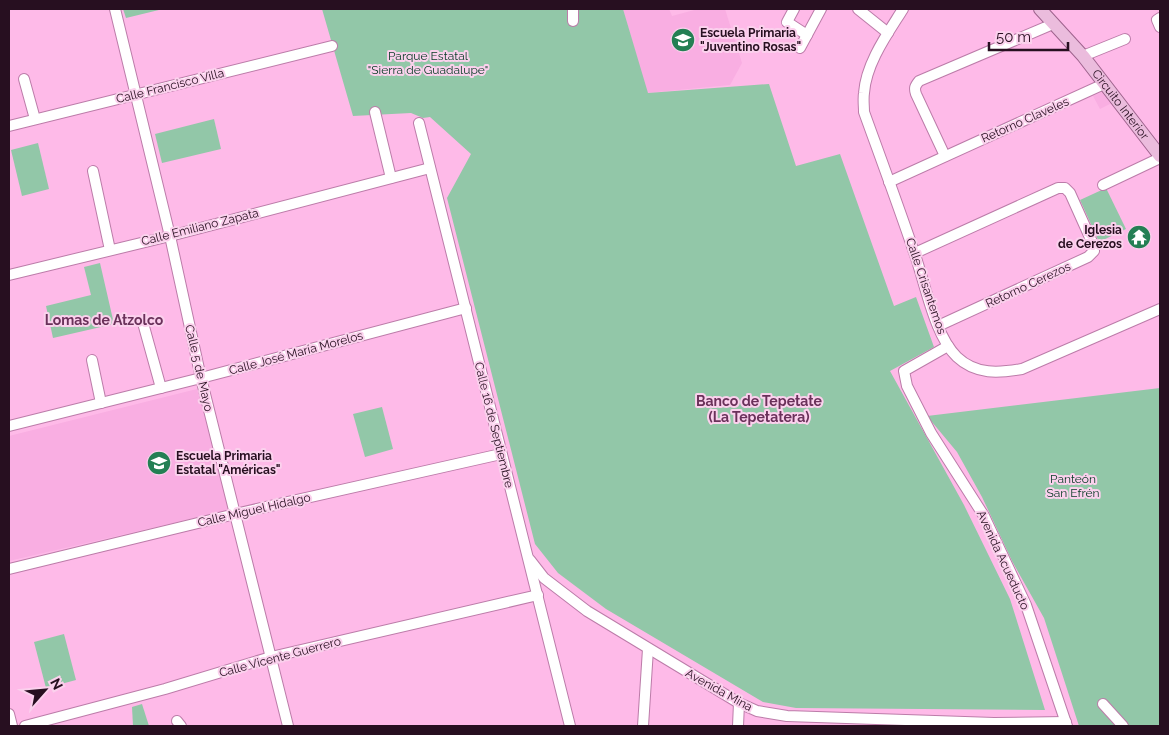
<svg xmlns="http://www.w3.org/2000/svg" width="1169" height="735" viewBox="0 0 1169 735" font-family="Raleway,sans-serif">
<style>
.built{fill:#f9aee2}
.green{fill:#92c7a8}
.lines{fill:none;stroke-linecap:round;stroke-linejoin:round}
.minor-casing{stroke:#bc7ca9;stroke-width:12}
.major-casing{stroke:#9e638d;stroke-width:14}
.minor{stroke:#fff;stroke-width:10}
.major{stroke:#ebbcdd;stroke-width:12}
.labels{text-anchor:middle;stroke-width:4;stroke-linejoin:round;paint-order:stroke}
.poi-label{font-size:12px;font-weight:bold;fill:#270f20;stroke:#fbd1ed;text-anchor:start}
.park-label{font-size:12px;fill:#043922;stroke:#fbd1ed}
.street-label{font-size:12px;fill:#270f20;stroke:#fbd1ed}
.neighbourhood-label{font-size:14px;font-weight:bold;fill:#6a315a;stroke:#fbd1ed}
</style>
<rect width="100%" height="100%" fill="#febae8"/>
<g class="built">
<path d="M623,9H669L672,16L698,9H725L742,63L730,85L647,93Z"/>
<path d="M1105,91L1112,103L1100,109L1093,96Z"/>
<path d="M197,389L229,510L9,561V436Z"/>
</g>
<g class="green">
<path d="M123,9H163L126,18Z"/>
<path d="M322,9H623L648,93L769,84L796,166L840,154L894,306L916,297L934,347L890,371L964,505L1010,599L1045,710L796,708L763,702L606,609L558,573L535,544L447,198L471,154L430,117L423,118L411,113L353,116Z"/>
<path d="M214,119L221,149L162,163L155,134Z"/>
<path d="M38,143L49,189L22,196L11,150Z"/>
<path d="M1106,188L1126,229L1099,242L1080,200Z"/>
<path d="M100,263L114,324L53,338L46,306L91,295L84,267Z"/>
<path d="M1160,388V726H1079L1044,618L1012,561L982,497L957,452L927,416Z"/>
<path d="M382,407L393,449L365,457L353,414Z"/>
<path d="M64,634L76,680L46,688L34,642Z"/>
<path d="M142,704L149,726H133L132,707Z"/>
</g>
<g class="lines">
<g class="minor-casing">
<g id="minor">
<path d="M115,9L170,236L201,378L288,726"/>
<path d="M573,9V21"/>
<path d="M794,9L787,22L807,35"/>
<path d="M858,9L888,33"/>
<path d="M903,9C888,33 866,63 864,93C863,99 864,106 864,112C881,159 898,205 914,252C925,282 934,335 957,357C976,375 999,373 1022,369L1160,309"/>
<path d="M1160,18L1157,20L1160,27"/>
<path d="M800,48L821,9"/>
<path d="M1083,56L1125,39"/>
<path d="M24,79L35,119"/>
<path d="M375,112L391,178"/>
<path d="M419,123L570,726"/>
<path d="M9,126L332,46"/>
<path d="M945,156L916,94C914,88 915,86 919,81L1053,24"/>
<path d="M93,171L110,250"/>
<path d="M889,182L1104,84"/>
<path d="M1103,185L1160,158"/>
<path d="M915,253L1058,188H1065L1070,193L1092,242L1094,251L1088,257L938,326"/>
<path d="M9,275L170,236L430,168"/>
<path d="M143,323L161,388"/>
<path d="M948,346L904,371L907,386L931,433L984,516L1026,605L1067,726"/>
<path d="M92,360L101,403"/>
<path d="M9,426L201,378L466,308"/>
<path d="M530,560L544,578L587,611L739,703L757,711L787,716L994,723L1066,722"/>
<path d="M9,569L235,514L501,454"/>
<path d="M1103,704L1123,726"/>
<path d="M9,714L12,726"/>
<path d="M177,721L181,726"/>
<path d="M25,726L165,689L271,657L538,595"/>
<path d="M643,726L648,649"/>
<path d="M738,726L739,703"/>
</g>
</g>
<g class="major-casing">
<g id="major">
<path id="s1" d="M1040,9L1083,56L1160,156"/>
</g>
</g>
<use href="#minor" class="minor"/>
<use href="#major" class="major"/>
</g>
<defs>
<g id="school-disc" transform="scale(1.25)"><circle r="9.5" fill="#247f54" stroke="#fbd1ed"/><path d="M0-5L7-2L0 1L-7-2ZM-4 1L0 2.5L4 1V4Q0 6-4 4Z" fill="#fff"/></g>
<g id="temple-disc" transform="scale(1.25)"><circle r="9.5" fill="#247f54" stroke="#fbd1ed"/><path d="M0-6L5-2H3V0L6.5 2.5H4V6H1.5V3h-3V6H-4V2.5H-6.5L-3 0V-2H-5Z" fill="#fff"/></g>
</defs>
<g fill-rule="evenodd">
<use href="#school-disc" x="683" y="40"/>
<use href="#temple-disc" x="1139" y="237"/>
<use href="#school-disc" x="159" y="463"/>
</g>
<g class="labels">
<g class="poi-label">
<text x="700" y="37">Escuela Primaria<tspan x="700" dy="14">"Juventino Rosas"</tspan></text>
<text x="1122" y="234" text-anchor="end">Iglesia<tspan x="1122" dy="14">de Cerezos</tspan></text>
<text x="176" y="460">Escuela Primaria<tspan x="176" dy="14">Estatal "Américas"</tspan></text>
</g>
<g class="park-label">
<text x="428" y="60">Parque Estatal<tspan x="428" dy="14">"Sierra de Guadalupe"</tspan></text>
<text x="1073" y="483">Panteón<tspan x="1073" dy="14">San Efrén</tspan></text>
</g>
<g class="street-label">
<text transform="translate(170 86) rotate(-14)" y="4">Calle Francisco Villa</text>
<text dy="4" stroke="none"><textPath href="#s1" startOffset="125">Circuito Interior</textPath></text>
<text transform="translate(1025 120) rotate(-24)" y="4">Retorno Claveles</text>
<text transform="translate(200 227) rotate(-14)" y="4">Calle Emiliano Zapata</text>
<text transform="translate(1028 285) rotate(-25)" y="4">Retorno Cerezos</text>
<text transform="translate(926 286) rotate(71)" y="4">Calle Crisantemos</text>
<text transform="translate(296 353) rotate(-15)" y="4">Calle José María Morelos</text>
<text transform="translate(199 368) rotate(77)" y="4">Calle 5 de Mayo</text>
<text transform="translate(494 425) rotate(76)" y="4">Calle 16 de Septiembre</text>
<text transform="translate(254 510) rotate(-13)" y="4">Calle Miguel Hidalgo</text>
<text transform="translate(1003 560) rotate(65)" y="4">Avenida Acueducto</text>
<text transform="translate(280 657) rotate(-15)" y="4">Calle Vicente Guerrero</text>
<text transform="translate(719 690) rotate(29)" y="4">Avenida Mina</text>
</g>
<g class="neighbourhood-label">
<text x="104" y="325">Lomas de Atzolco</text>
<text x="759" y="406">Banco de Tepetate<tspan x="759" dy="16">(La Tepetatera)</tspan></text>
</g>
</g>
<rect width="1169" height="735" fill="none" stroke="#270f20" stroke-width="20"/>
<g transform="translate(45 690) rotate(63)" stroke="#fbd1ed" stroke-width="4" paint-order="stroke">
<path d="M0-4L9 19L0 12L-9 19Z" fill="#270f20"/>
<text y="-8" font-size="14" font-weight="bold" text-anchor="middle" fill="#270f20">N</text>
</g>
<path d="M989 42v8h79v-8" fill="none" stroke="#270f20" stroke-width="2.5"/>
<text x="996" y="42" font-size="15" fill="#270f20" stroke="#fbd1ed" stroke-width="4" paint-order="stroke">50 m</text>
</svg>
